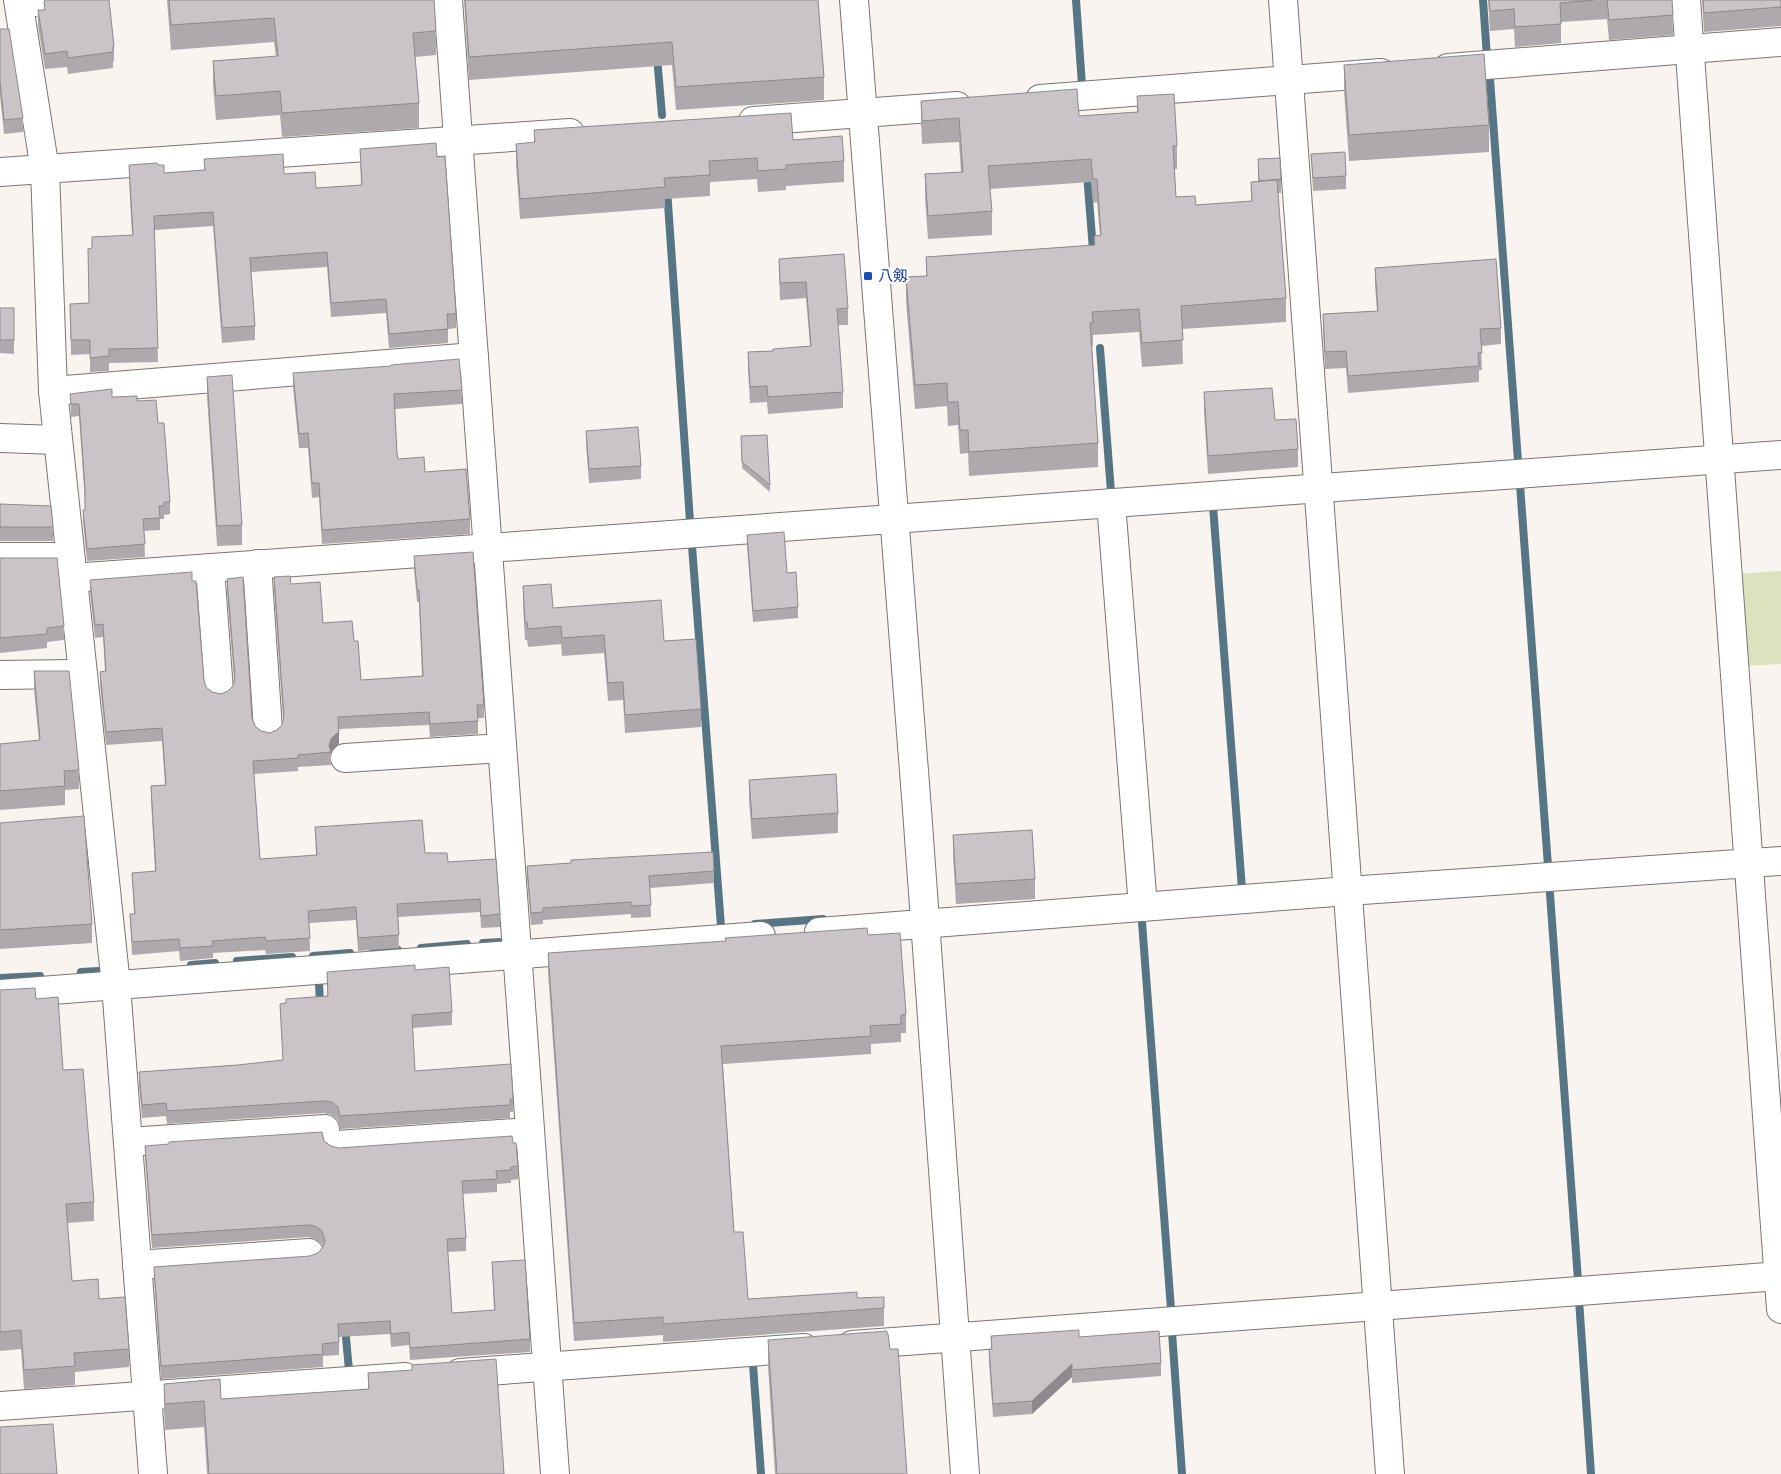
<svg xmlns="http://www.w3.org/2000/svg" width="1781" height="1474" viewBox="0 0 1781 1474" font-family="Commissioner,'Noto Sans JP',sans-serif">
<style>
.green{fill:#dce2bd}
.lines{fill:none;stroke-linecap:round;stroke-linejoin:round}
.stream{stroke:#567685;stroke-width:8}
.minor-casing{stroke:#7a7571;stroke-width:30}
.minor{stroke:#fff;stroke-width:28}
.wall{fill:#aea9ac}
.shaded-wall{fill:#8d898c}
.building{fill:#cac4c8;stroke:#8d898c}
.transit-dot{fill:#1a4fb4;stroke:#fff;stroke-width:2}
.labels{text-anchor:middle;stroke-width:4;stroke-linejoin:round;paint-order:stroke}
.transit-label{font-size:15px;fill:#164399;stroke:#fff;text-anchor:start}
</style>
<rect width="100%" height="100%" fill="#f9f4ef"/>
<path class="green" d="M1781,571V664L1746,666L1739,574Z"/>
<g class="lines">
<g class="stream">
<path d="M1076,0L1082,85"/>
<path d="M1483,0L1487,57"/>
<path d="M657,57L662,115"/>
<path d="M1490,79L1518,461"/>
<path d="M1087,174L1093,250"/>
<path d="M667,189L690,521"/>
<path d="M1100,348L1111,492H1116"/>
<path d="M1520,485L1548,866"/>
<path d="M1213,506L1242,889"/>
<path d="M692,546L721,926"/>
<path d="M1550,894L1578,1280"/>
<path d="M1142,922L1171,1309"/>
<path d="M755,924L823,919"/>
<path d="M483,943L502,942"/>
<path d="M421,948L467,944"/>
<path d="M373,951L398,950"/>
<path d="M313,956L350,953"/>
<path d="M237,961L292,957"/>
<path d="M191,965L215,963"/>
<path d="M81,972L99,971"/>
<path d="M0,978L40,976"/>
<path d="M319,983L320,1004"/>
<path d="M1579,1300L1591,1474"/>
<path d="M345,1327L349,1370"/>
<path d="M1172,1332L1182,1474"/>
<path d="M753,1365L761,1474"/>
</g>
<g class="minor-casing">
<g id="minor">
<path d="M18,0L45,170L53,391L116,985L153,1474"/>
<path d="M448,0L555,1474"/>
<path d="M854,0L917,810L965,1474"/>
<path d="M1283,0L1390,1474"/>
<path d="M1686,0L1781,1309"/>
<path d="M19,4L49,0"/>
<path d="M1448,68L1781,42"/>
<path d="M1040,99L1381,73"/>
<path d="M753,121L957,106"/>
<path d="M0,172L570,133"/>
<path d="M53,391L474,357"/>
<path d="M0,438L57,440"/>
<path d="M1111,503L1143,907"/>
<path d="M0,557H70"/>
<path d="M257,564L268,730"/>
<path d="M210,568L219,691"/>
<path d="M72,578L1781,455"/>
<path d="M0,675L71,674"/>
<path d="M345,758L502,748"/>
<path d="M819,932L1348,891L1781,861"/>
<path d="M0,994L761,936"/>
<path d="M128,1142L325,1129"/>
<path d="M337,1145L530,1132"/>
<path d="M137,1265L309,1253"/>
<path d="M852,1345L1781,1276"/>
<path d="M460,1373L804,1348"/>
<path d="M0,1406L405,1377"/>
</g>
</g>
<use href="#minor" class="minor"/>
</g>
<g class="wall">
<path d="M167,0H434L436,31V55L415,57L419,103V128L282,137L280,115L216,120L213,86V61L276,57L274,42L171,50Z"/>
<path d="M464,0H818L824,77V100L676,110L672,65L469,80Z"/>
<path d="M1488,0H1672L1673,35L1609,40L1607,19L1561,22V43L1515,47L1514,29L1490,31Z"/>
<path d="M1702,0H1781V26L1704,32Z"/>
<path d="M44,1L114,46V62H113V68L68,74L67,67L45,69L38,26V10H44Z"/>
<path d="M0,29L23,118V132L4,134L0,95Z"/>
<path d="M1344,65L1489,125V152L1349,161L1344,91Z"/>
<path d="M1137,96L1177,146V169H1174L1176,197L1196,205L1251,201V182H1258V159L1281,179V193H1278L1286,298V322L1182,329L1183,364L1142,367L1139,332L1093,335V346H1092L1098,443V467L969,476L968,453L960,454L958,425L948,426L947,406L915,409L906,301V277L926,276V257L1094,245V236L1100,235L1097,202L1093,203L1091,182L990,189L992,211V235L928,239L925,198V174L961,172L959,142L922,144L921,124V101L1079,116L1137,112Z"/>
<path d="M534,130L793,140L844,161V182L786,186V190L758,192L757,179L710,182V196L665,199V208L520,219L516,165V144L534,142Z"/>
<path d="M360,149L437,157L456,314V328L448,329V343L389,348L386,313L331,317L327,267L251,272L255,326V340L222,343L213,226L154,230L158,362L109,363V371L90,372V354L71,355L70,304L89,303L92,248L132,235L129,179V165H158L164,173L204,170V159L284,174L316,188L361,185Z"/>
<path d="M1311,154L1346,176V189L1313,191Z"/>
<path d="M779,259L848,308V325H838L843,392V408L768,414L767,402L750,403L748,369V352L773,351L810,346L806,298L780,300L779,275Z"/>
<path d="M1375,268L1501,328V344L1481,346L1482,370H1479V382L1348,393L1346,368L1325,369L1323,331V314L1377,311L1375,285Z"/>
<path d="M0,308H14V354L0,353Z"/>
<path d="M293,373L462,390V404L395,409L397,453L398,459L425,472L470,519V534L322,544L319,497L312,498L308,448H299L293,387Z"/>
<path d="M207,377L242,525V545L217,546L207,397Z"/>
<path d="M1204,392L1275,420L1298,449V467L1208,474L1204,411Z"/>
<path d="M70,394L112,397L137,401L158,423L170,502V514L164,515V519H160V530L144,531L145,557L87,561L83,522V510H85V502L79,416L71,417Z"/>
<path d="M586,431L641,466V479L589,483L586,444Z"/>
<path d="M741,436L770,485V492L742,468Z"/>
<path d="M0,504L53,527V541H0Z"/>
<path d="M747,535L787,573L798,607V618L753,622L747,546Z"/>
<path d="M414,556L484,705V718H478V734L430,737L429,725L339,729V744L331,751V765L298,767V771L254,774L260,859L316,855L315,827L425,853L448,862L500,914V927L481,928L480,912L398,917L399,948L358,951L356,920L309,923L310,951L266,954L265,950L213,953V958L180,961L179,951L132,955L130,914H134L132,873L155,871L151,799V786L165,785L162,741L106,745L100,684V672L105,671L103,637L95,638L90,592V580L204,680L206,687L212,692L221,694L228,691L233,686L234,680L227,591V579L252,718L255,726L261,731L270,733L277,730L282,725L283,719L274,590V577L291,584L323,623L354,641L361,680L422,676L419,602H417L414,569Z"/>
<path d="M0,558L64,626V640L47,642V648L0,653Z"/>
<path d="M523,586L553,608L664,641L701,709V727L625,733L623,700L608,701L604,653L562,656L561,644L528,647L527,640H525L523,604Z"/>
<path d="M34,671L79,770V789L65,790V805L0,810V744L39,741L34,690Z"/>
<path d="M749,780L838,813V833L752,839L749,800Z"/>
<path d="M0,823L92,924V943L0,949Z"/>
<path d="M953,835L1035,879V899L956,904L953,856Z"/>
<path d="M527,866L714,871V883L650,888L651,917L631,918V914L543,920V924L531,925L527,878Z"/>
<path d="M868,935L906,1014V1033H901V1042L871,1044V1054L723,1064L734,1232L748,1299L857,1298L884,1308V1326L663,1342V1335L574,1341L548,972V953Z"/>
<path d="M415,970L452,1012V1025L412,1028L415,1071L513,1099V1112H510V1118L340,1129L338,1120L332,1115L324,1113L167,1124L166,1116L142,1118L139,1085V1072L238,1065L283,1060L280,1004L327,996V972Z"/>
<path d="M0,990L36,999L63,1070L94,1202V1221L67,1223L72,1281L99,1299L129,1349V1367L75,1372V1385L24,1389L21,1349L0,1351Z"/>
<path d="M324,1141L331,1146L338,1148L513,1143L518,1166V1179L511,1180V1183L497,1184V1192L463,1194L466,1238V1251L447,1252L452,1313L494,1310L492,1262L530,1339V1352L410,1360L409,1345L391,1347L390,1334L339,1337V1355L323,1356V1367L161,1379L154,1279V1267L310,1256L318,1253L323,1247L322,1244L315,1239L308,1237L152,1248L145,1159V1146Z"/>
<path d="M991,1336L1079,1337L1161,1363V1376L1072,1383V1377L1032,1414L993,1417L989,1362V1349H991Z"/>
<path d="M768,1340L890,1349L907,1474H775L768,1366Z"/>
<path d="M368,1373L504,1474H207L204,1427L165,1430L164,1410V1384L221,1399L368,1389Z"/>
</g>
<g class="shaded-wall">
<path d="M339,731V744L331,752L329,746L331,739Z"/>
<path d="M1072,1364V1377L1032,1414V1401Z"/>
</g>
<g class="building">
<path d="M46,0H109L114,46H113V52L68,58L67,51L45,54L38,10H45L44,1Z"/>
<path d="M169,0H434L436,31L413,33L419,103L282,113L280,91L216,96L213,61L278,56L274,18L171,25Z"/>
<path d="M465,0H818L824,77L676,87L672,42L469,57Z"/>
<path d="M1489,0H1594L1560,3L1561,24L1515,27L1514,9L1490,11Z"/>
<path d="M1607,0H1672L1673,15L1609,20Z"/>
<path d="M1703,0H1781V7L1704,13Z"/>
<path d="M0,29H9L23,118L4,120L0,81Z"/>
<path d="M1484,54L1489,125L1349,135L1344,65Z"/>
<path d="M1077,89L1079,116L1138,112L1137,96L1174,94L1177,146H1173L1176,197L1195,196L1196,205L1252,201L1251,182L1277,180L1286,298L1181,306L1183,340L1142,343L1139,309L1092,312L1093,323H1090L1098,443L969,452L968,430H960L958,402H948L947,383L915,385L906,277L927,276L926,257L1095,245L1094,236L1101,235L1097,179H1093L1091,159L988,166L992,211L928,216L925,174L963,172L959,118L922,121L921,101Z"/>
<path d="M791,113L793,140L842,136L844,161L786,165V169L758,171L757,158L709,161L710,175L664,178L665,187L520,199L516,144L535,142L534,130Z"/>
<path d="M436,143L437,157L445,156L456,314H447L448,329L389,334L386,299L331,303L327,252L250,258L255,326L222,328L213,212L154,216L158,348L109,349V356L90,358V340H71L70,304L89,303L88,249L92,248V237L133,235L129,165L157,163L158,165H164V173L205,170L204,159L283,154L284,174L315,172L316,188L362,185L360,149Z"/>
<path d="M1345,152L1346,176L1313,178L1311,154Z"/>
<path d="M1280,158L1281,179L1259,181L1258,159Z"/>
<path d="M844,254L848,308L837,309L843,392L768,397L767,386L750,387L748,352L773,351V349L811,346L806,282L780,283L779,259Z"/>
<path d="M1496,259L1501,328L1480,329L1482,353H1478L1479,366L1348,376L1346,351L1325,352L1323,314L1378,311L1375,268Z"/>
<rect x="0" y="308" width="14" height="32"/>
<path d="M459,359L462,390L394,394L397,453L398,459L424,457L425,472L466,469L470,519L322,530L319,483H312L308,433L299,434L293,373L391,366V365Z"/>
<path d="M232,375L242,525L217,526L207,377Z"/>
<path d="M1272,388L1275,420L1296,419L1298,449L1208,456L1204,392Z"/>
<path d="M112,389V397L137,396V401L156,400L158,423H164L170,502H164V506H159L160,518L143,519L145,544L87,549L83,510H85V489L79,404H71L70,394Z"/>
<path d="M638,427L641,466L589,469L586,431Z"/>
<path d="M767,435L770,485L742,462L741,436Z"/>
<path d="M0,504L51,506L53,527H0Z"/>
<path d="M784,532L787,573L796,572L798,607L753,611L747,535Z"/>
<path d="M473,552L484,705H477L478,721L430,724L429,712L338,717L339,731L331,739L329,746L331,752L298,755V758L253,761L260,859L317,855L315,827L422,820L425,853H447L448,862L496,859L500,914L481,916L480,899L397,904L399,935L358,938L356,907L308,911L310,938L266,941L265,937L212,941L213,946L180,948L179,939L132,942L130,914H135L132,873L156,871L151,786L166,785L162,728L106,732L100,672L106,671L103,624L95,625L90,580L192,572V581H196L204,680L206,687L212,692L221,694L228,691L233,686L235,677L227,579L243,577L252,718L255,726L261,731L270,733L277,730L282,725L284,716L274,577L290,576L291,584L320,582L323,623L352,621L354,641H358L361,680L423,676L419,590H417L414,556Z"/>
<path d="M0,558H57L64,626L47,628V634L0,638Z"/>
<path d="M551,584L553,608L661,600L664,641L696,639L701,709L625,715L623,682L608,683L604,635L562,638L561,626L528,629L527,622H525L523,586Z"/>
<path d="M34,671H69L79,770L64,771L65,786L0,791V744L40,740Z"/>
<path d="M836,774L838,813L752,819L749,780Z"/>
<path d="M84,816L92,924L0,930V823Z"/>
<path d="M1032,830L1035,879L956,884L953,835Z"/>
<path d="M713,852L714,871L649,876L651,905L631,906V902L543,908V912L531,913L527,866L571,863V860Z"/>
<path d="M867,928L868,935L900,933L906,1014L901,1015V1024L870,1026L871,1036L721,1046L734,1232H743L748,1299L857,1292V1298L884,1297V1308L663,1324V1317L574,1323L548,953L726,941L725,938Z"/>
<path d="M415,965V970L449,967L452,1012L412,1015L415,1071L511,1064L513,1099H510V1105L340,1116L338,1107L332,1102L324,1101L167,1111L166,1103L142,1105L139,1072L238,1065L283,1060L280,1004L286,1003V999L328,996L327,972Z"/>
<path d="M35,988L36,999L58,997L63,1070L83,1069L94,1202L66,1204L72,1281L98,1279L99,1299L125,1297L129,1349L74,1353L75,1366L24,1370L21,1330L0,1332V990Z"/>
<path d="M322,1132L324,1141L331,1146L338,1148L512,1136L513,1143H516L518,1166L511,1167V1170L496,1171L497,1179L462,1181L466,1238L447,1239L452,1313L495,1310L492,1262L525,1260L530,1339L410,1348L409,1332L391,1334L390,1321L338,1324L339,1342L322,1344L323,1354L161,1366L154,1267L310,1256L318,1253L323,1247L325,1240L322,1231L315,1226L308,1225L152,1235L145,1146L169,1144V1142Z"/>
<path d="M1079,1330V1337L1159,1331L1161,1363L1072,1370V1364L1032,1401L993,1404L989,1349H992L991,1336Z"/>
<path d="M887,1331V1334H888L890,1349H898L907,1474H777L768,1340Z"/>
<path d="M496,1359L504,1474H209L204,1401L165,1404L164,1384L220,1379L221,1399L369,1389L368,1373L412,1370V1365Z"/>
<path d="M53,1424L57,1474H0V1427Z"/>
</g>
<rect class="transit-dot" x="863" y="271" width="10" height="10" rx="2.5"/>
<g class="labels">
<g class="transit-label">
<text x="878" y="281">八剱</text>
</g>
</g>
</svg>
